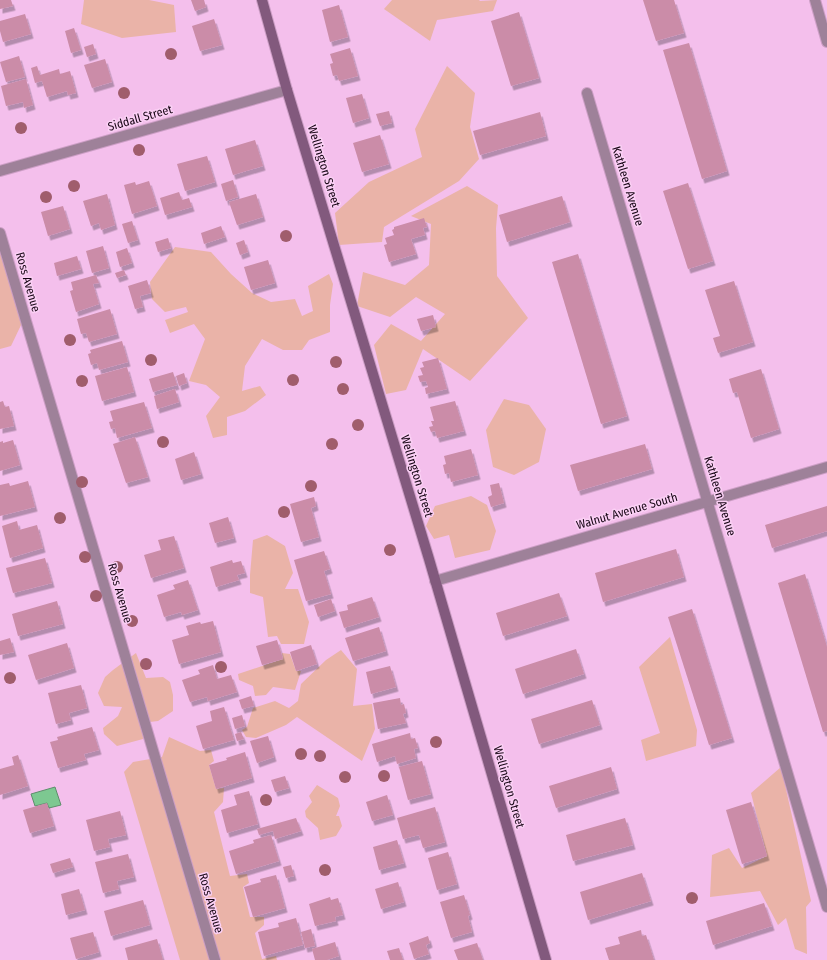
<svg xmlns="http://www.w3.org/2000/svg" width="827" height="960" viewBox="0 0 827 960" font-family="'Fira Sans Condensed',sans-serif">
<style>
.green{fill:#eab3a8}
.water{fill:#7dc891;stroke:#5e8e6c}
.building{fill:#cb8ca8;filter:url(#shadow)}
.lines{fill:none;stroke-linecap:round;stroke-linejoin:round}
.street-casing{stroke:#cc9ec5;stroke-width:12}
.secondary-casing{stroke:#cc9ec5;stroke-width:12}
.street{stroke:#9e8199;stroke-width:10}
.secondary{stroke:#82597d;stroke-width:10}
.tree{fill:#a05d6c}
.labels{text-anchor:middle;stroke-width:3;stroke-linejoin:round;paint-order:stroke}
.street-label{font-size:12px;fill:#160514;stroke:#fbd0f5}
</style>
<defs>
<filter id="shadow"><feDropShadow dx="2.5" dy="4.5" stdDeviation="0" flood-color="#0004"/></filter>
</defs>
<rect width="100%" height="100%" fill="#f4bfec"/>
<g class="green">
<path d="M84,0H149L174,5L176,32L122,38L81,24Z"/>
<path d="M392,0H479L480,1L497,0L493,11L437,20L430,41L384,9Z"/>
<path d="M447,66L475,93L470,127L479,159L459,181L384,227L382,242L339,245L335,213L369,182L422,157L415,129Z"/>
<path d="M467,186L498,205L496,228L497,276L528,318L470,381L423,349L406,390L386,394L374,345L391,324L421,341L445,314L416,297L390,317L357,306L363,272L405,285L429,265L431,224L411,216Z"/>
<path d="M175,247L211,252L231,274L252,293L271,302L295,299L302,316L313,311L308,286L329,274L333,284L330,305V332L309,340L302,350H283L262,339L245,366L242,391L260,386L266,395L245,411L227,417V435L213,438L206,416L220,397L206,385L189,381L205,339L194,324L170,333L165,320L188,312L186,307L165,312L152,299L150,282Z"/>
<path d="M0,251L3,252L22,323L11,346L0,349Z"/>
<path d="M504,399L529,405L546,429L539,462L514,475L493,467L486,430Z"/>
<path d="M471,496L487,505L496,531L490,550L455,558L449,535L434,539L426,526L435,506Z"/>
<path d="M267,535L285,546L293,573L285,589H298L309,622L304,644H281L277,636L268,637L263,597L250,593V575L253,540Z"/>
<path d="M670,637L697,730L696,746L646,761L641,740L660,733L639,667Z"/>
<path d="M341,650L357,669L353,706L372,704L375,729L362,761L297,717L286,725L256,738L246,737L242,730L247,727L253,708L275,701L289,708L298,701L301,684L326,660Z"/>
<path d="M136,653L146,678L163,677L170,682L173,695V711L158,721L142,723L143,739L117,746L104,734L103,728L118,716L122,707L104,706L98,693L105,677L113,670Z"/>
<path d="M282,653L290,654L296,671H301L295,690L273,687L266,695L255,696L253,686L239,680L238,674L283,659Z"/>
<path d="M169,737L200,751L211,750L214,761L209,765L216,789L224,788L223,802L214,812L230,876L247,874L249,883L243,887L250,917H264V925L255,933L262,959L276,956L277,960H180L124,772L133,762L162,757Z"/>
<path d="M781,767L811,901L806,907L807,954L795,949L786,918L778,925L760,891L710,897L712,855L729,848L742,868L767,856L751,793Z"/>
<path d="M317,785L338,798L340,806L336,816H339L342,826L336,836L320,840L318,828L306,817L305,811L312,802L309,796Z"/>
</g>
<path class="water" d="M55,787L61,805L49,808L47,803L35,806L31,794Z"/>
<g class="building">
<path d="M0,0H11L13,6L0,9Z"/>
<path d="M191,0H204L206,7L195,11Z"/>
<path d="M643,0H674L684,33L656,41Z"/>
<path d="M339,5L348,37L330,42L322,10Z"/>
<path d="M519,12L539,78L511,86L491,21Z"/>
<path d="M25,14L31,34L3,42L0,31V21Z"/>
<path d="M214,19L222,45L200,51L192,26Z"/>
<path d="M74,28L81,50L71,53L65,31Z"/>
<path d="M689,43L727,171L702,179L663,50Z"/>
<path d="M93,44L96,54L87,57L84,47Z"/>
<path d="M350,48L358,76L339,81L337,75L333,76L330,64L333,63L330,54Z"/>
<path d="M19,56L25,77L6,82L0,62Z"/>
<path d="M105,59L112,82L92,88L84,65Z"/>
<path d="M37,66L40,75L59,69L60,74L70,71L76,93L68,95L67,91L47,97L42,81L35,83L31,68Z"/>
<path d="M26,79L33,105L24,108L23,102L6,106L1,86Z"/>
<path d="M362,94L369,118L353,123L346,98Z"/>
<path d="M389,111L392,123L380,126L376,114Z"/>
<path d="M540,112L546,136L480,155L473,131Z"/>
<path d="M380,135L389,164L362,172L353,143Z"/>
<path d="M255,140L263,166L233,175L225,149Z"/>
<path d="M207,156L215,182L185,191L177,164Z"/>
<path d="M233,180L238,197L226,201L221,184Z"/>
<path d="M149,181L157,206L132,214L124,185L135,182L136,185Z"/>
<path d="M688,183L713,261L688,269L663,191Z"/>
<path d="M179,192L182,200L189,198L192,207L165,215L160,198Z"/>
<path d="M107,194L115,225L101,230L99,223L91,226L83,201Z"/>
<path d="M256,194L263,217L237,225L229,202Z"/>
<path d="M562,196L570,222L507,242L499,215Z"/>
<path d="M63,206L70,229L48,236L41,212Z"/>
<path d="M424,218L427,227L423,228L425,235L411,239L416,254L389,262L384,245L387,244L385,238L394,235L392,230L394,229V227Z"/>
<path d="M132,221L138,240L128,243L122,224Z"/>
<path d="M221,226L225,237L204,244L201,233Z"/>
<path d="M168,238L171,248L158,252L155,242Z"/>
<path d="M244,240L248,252L240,255L236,243Z"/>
<path d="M103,246L109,268L92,273L86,251Z"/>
<path d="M127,248L132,263L120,267L116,252Z"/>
<path d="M578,254L627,416L601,424L552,262Z"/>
<path d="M77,256L81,269L57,276L54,263Z"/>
<path d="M268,260L275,283L251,290L244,267Z"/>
<path d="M124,270L126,275L117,278L115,273Z"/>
<path d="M96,275L99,283L93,284L99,304L76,312L70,291L73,290L71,282Z"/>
<path d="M147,280L151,293L140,296L143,307L135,309L128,286Z"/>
<path d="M734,281L753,342L718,353L713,338L720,336L705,290Z"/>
<path d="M110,309L117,334L89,342L86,333L81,334L77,319Z"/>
<path d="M433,315L436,327L421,331L417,319Z"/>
<path d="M122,341L128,362L99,370L97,363L91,365L88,354L91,353L90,350Z"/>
<path d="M438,358L447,389L426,394L425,388L428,387L426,381L420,382L418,376L423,375L420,368L424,367L422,362Z"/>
<path d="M127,367L134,392L102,401L95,376Z"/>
<path d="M761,369L779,429L751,438L737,392L733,393L729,379Z"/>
<path d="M173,372L177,385L153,392L149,379Z"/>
<path d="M184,373L187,383L179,386L176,376Z"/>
<path d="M175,389L179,402L157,409L154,396Z"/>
<path d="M3,401L5,407L9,406L14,426L0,429V402Z"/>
<path d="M455,401L464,431L437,438L435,431L431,432L429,427L433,426L431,421H434L430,407Z"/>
<path d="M144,402L152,428L117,438L115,428L111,429L109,422L113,421L110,411Z"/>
<path d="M135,437L148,477L126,483L113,444Z"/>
<path d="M13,440L20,465L0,471V442L3,441V443Z"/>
<path d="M645,444L652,469L578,491L570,465Z"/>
<path d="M471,449L478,475L451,482L449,473L445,474L443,465L446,464L444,456Z"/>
<path d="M194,452L201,474L181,480L175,459Z"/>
<path d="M28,481L35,507L0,516V485L9,483L10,486Z"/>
<path d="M499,483L504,503L491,507L488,497L492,495L490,485Z"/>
<path d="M314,497L316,506L311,508L319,537L301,542L290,504Z"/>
<path d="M827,506V531L772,548L765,525Z"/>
<path d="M228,517L234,538L215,543L209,523Z"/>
<path d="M17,521L19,530L37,525L43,548L10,558L2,526Z"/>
<path d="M174,536L184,568L151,578L144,555L161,550L158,540Z"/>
<path d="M676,549L684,577L603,602L595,573Z"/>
<path d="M324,551L330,569L324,571L331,594L306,601L294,560Z"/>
<path d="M45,558L52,583L13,593L6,568Z"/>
<path d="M232,560L233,563L241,561L245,573L237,575L239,580L216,587L210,567Z"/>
<path d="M805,574L827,647V731L823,732L778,583Z"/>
<path d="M188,580L198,610L182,615L181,612L164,617L157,595L175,589L173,585Z"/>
<path d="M559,593L567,616L503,636L496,613Z"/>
<path d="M372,597L379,617L344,628L339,612L348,610L347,605Z"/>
<path d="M331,599L335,611L318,617L314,605Z"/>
<path d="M57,601L63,624L18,636L12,614Z"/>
<path d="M692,609L732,738L709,745L668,617Z"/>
<path d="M213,621L221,652L179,664L172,640L189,635L186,626L200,622L201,624Z"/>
<path d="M379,627L386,651L353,661L345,638Z"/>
<path d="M10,638L14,652L0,655V641Z"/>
<path d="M277,640L283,659L262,665L256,646Z"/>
<path d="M67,643L74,668L36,680L28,655Z"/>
<path d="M311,645L317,664L296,671L290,652Z"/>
<path d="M576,649L584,674L523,694L515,669Z"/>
<path d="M213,665L217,679L231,675L237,692L208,701L207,697L190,702L182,680L200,674L198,670Z"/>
<path d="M390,666L396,687L371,694L366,672Z"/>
<path d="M81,685L87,708L69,713L71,720L56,724L48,693Z"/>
<path d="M251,696L254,706L242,709L239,700Z"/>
<path d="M400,698L401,705L404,704L406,713L403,714L406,723L378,729L373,703Z"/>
<path d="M592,700L600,725L539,744L531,719Z"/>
<path d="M224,707L234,740L203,749L196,726L212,721L210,711Z"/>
<path d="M242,715L245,726L235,729L232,718Z"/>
<path d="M92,727L99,750L84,754L86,760L58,768L50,742L58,740L57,737Z"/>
<path d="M241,732L244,739L237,741L235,734Z"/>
<path d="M410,733L411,739L415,738L418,748L414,749L416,758L397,764L395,756L377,762L372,744Z"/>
<path d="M268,736L274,757L257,763L250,741Z"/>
<path d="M245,752L252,778L216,789L209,765L227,760L226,758Z"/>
<path d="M18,755L28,786L0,795V769L14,765L12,757Z"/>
<path d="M422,761L431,794L408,800L399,767Z"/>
<path d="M611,767L617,789L556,808L549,786Z"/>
<path d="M285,776L289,788L275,792L271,780Z"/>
<path d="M249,791L258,824L227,833L221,810L237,805L234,795Z"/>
<path d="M387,795L393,815L372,821L366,802Z"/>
<path d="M751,802L767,856L742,864L726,810Z"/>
<path d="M47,803L54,826L30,833L23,810Z"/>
<path d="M435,807L445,842L423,848L419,835L403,839L397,818Z"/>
<path d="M120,811L126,835L108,839L110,847L94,851L86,820Z"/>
<path d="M296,818L301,831L275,839L273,831L259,835L257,829Z"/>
<path d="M625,818L633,845L573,861L566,835Z"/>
<path d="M271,835L279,861L236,874L229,851L254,843L253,840Z"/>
<path d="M397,840L404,863L379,870L373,847Z"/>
<path d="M448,852L457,884L437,890L428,858Z"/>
<path d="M128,854L134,877L117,881L119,889L103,893L95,862Z"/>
<path d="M70,858L73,867L53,873L50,864Z"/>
<path d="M291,865L294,876L286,878L283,867Z"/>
<path d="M642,873L651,901L588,920L580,892Z"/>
<path d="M276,875L285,908L253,917L244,887L261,882L260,879Z"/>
<path d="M398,882L404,902L381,909L375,889Z"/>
<path d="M79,889L85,910L66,915L61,894Z"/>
<path d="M464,895L470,915L468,916L472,932L451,938L440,902Z"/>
<path d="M330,897L331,900L338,898L343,915L335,917L336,921L315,926L309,904Z"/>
<path d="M143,900L150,925L111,936L104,911Z"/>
<path d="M764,903L772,926L713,945L706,921Z"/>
<path d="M296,918L303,945L264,956L258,932L279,927L278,923Z"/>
<path d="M311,929L315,946L305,948L301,932Z"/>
<path d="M641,930L642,936L646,935L654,960H609L605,948L620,944L618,937Z"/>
<path d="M93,932L99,952L76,959L70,938Z"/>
<path d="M428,936L430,943L426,945L429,954L414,959L409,943Z"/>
<path d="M157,939L163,960H128L125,948Z"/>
<path d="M335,942L339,956L327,960H315L312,949Z"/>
<path d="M477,943L483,960H458L454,950Z"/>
<path d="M399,948L403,960H390L387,951Z"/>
</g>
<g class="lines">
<g class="street-casing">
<g id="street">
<path d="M815,0L827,42"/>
<path d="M587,93L827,907"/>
<path d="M0,171L287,90"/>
<path d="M0,233L215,960"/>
<path d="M435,581L827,467"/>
</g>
</g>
<g class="secondary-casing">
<path id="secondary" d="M262,0L287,90L429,559L546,960"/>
</g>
<use href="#street" class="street"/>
<use href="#secondary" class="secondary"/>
</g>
<g class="tree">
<circle cx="171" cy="54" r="6"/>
<circle cx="124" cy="93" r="6"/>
<circle cx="21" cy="128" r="6"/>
<circle cx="139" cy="150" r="6"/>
<circle cx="74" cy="186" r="6"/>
<circle cx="46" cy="197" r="6"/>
<circle cx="286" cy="236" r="6"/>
<circle cx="70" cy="340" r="6"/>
<circle cx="151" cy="360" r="6"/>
<circle cx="336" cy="362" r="6"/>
<circle cx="293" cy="380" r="6"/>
<circle cx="82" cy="381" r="6"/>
<circle cx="343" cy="389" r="6"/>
<circle cx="358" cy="425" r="6"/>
<circle cx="163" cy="442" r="6"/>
<circle cx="332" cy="444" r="6"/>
<circle cx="82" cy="482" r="6"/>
<circle cx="311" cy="486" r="6"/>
<circle cx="284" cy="512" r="6"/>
<circle cx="60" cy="518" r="6"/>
<circle cx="390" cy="550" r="6"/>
<circle cx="85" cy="557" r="6"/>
<circle cx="117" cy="567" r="6"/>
<circle cx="96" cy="596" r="6"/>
<circle cx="132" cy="621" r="6"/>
<circle cx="146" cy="664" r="6"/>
<circle cx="221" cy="667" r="6"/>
<circle cx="10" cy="678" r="6"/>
<circle cx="436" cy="742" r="6"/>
<circle cx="301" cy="754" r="6"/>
<circle cx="320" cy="756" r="6"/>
<circle cx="384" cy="776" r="6"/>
<circle cx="345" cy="777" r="6"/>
<circle cx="266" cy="800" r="6"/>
<circle cx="325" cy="870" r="6"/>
<circle cx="692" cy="898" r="6"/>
</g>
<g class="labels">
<g class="street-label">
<text transform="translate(140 118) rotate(-16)" y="4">Siddall Street</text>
<text transform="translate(324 166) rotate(73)" y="4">Wellington Street</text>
<text transform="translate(628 186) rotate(73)" y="4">Kathleen Avenue</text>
<text transform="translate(28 282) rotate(74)" y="4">Ross Avenue</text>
<text transform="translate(417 476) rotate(73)" y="4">Wellington Street</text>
<text transform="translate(720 496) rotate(73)" y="4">Kathleen Avenue</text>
<text transform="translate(627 511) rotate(-16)" y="4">Walnut Avenue South</text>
<text transform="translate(120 593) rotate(74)" y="4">Ross Avenue</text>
<text transform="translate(509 787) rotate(74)" y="4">Wellington Street</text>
<text transform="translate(211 903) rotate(74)" y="4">Ross Avenue</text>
</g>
</g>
</svg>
